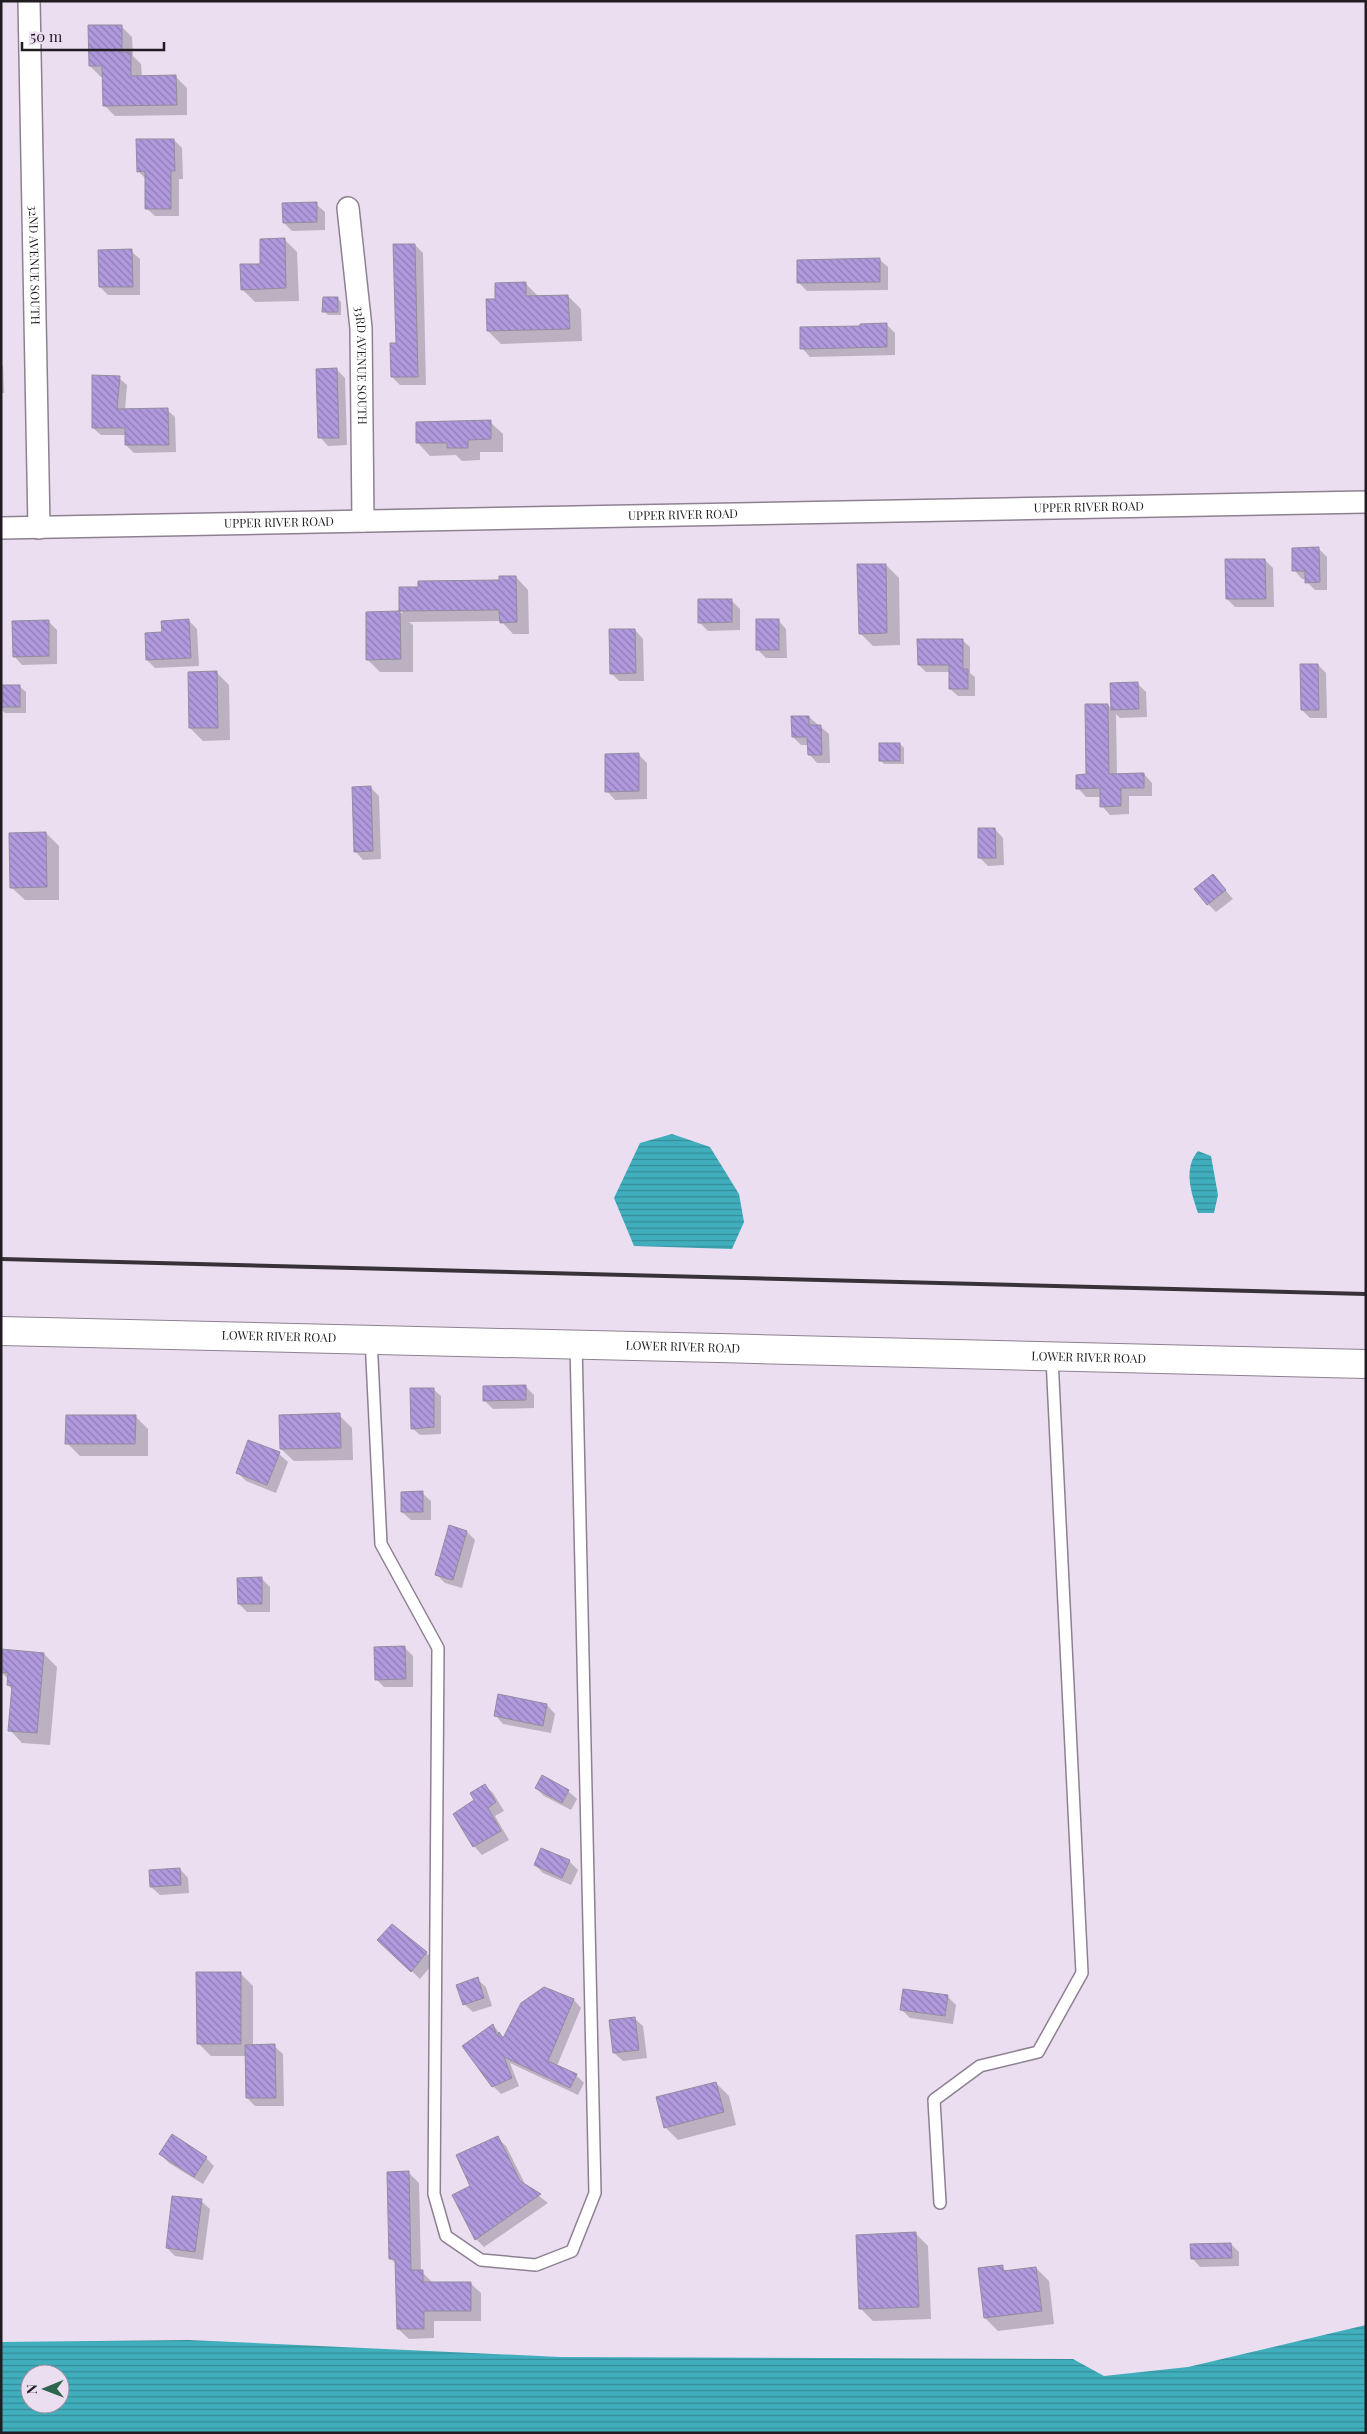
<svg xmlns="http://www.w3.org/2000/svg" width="1367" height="2434" viewBox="0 0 1367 2434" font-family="'Playfair Display',serif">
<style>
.water{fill:url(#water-rules);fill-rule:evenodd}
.shadow{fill:#0003}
.building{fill:url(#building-back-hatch);stroke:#928d9f}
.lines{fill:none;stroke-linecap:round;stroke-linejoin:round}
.service-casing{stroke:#8d8191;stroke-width:14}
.minor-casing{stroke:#8d8191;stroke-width:24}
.tertiary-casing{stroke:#8d8191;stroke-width:30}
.service{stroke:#fff;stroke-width:11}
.minor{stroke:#fff;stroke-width:21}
.tertiary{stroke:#fff;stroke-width:28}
.rail{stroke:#373239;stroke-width:4}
.labels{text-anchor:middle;stroke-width:5;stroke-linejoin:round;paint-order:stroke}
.street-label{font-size:12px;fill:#201c22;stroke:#ebdef0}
</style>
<defs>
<pattern id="water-rules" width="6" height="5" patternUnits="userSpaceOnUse" patternTransform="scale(1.25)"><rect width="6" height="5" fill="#40aebc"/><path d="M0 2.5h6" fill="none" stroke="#358d98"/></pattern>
<pattern id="building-back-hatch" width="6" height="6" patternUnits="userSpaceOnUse" patternTransform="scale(1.25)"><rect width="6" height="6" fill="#b099dd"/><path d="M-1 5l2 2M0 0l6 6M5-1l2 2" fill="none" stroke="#8f7cb3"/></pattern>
</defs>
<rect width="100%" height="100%" fill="#ebdef0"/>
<g class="water">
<path d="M672,1134L710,1147L739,1194L744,1222L732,1249L634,1246L614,1198L640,1143Z"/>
<path d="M1198,1151L1211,1156L1218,1195L1214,1213H1198C1191,1193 1183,1168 1198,1151Z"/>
<path d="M1366,2325V2433H1V2342L188,2340L560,2357L1073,2359L1104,2376L1188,2367ZM30,2374H60V2404H30Z"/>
</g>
<g class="shadow">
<path d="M121,26L132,37L133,56L141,64L142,77H176L187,88V115L115,116L104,105V77H101L90,66Z"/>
<path d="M1,110L2,144H1Z"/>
<path d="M174,140L182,148L183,179H179V216H155L146,208V179L138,171Z"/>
<path d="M316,204L325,212V230L292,231L284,223Z"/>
<path d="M1,215L2,249H1Z"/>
<path d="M284,239L297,252L299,301L255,302L242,289Z"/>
<path d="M415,245L423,253L426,385H400L392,377Z"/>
<path d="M131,251L140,259V295H108L100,287Z"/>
<path d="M879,259L888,267V290L807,291L799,283Z"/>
<path d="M525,283L539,297L568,296L581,309L582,341L501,344L488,331L496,300Z"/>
<path d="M338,299L341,302V315H328L324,311Z"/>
<path d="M886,324L895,333V355L810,357L802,348L861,328Z"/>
<path d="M1,364L3,366L4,393H1Z"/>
<path d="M337,370L345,378L347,445L328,446L320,437Z"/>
<path d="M119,378L127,385L125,410H167L175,417L176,452L134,453L126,445V435H101L93,428Z"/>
<path d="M490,422L503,434V452H480V460L462,461L456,455L430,456L418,443Z"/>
<path d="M1318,548L1327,557V590H1315L1307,582L1306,579H1302L1294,570Z"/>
<path d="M1265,560L1273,568L1274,607H1235L1227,599Z"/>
<path d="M886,565L899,578L900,645L873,646L860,633Z"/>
<path d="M516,577L528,590L529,634H513L501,621L409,622L413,625V672H380L367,659V613H403L400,610Z"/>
<path d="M731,600L740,609V630L708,631L700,623Z"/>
<path d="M778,620L786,629L787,658H766L758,650Z"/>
<path d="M48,621L57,630V664L22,665L14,656Z"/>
<path d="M189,621L197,629L199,666L155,668L147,660L163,633Z"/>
<path d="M635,630L643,639L644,681H619L611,673Z"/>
<path d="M962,640L970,647V673L975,677V696H958L950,689V672H926L919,665Z"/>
<path d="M1318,665L1326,673L1327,718H1310L1302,710Z"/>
<path d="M216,672L229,685L230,740L203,741L190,728Z"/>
<path d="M1138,684L1146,692L1147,717L1120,718L1116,714L1117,775L1144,774L1152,783V796H1129V814L1110,815L1102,806V797H1086L1078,788L1087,776L1108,705L1112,709Z"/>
<path d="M1,686H19L26,692V713H5L1,709Z"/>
<path d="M809,717L829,734L830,763H817L809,754V745H801L793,737Z"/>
<path d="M900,744L904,748V764H884L880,760Z"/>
<path d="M638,754L647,763V799L615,800L607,791Z"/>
<path d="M370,787L379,796L381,859L363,860L355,851Z"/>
<path d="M995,829L1003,838L1004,865L988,866L979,857Z"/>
<path d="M46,833L59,846V900H25L12,888Z"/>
<path d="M1213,876L1233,899L1216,912L1208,904Z"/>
<path d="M526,1387L534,1395V1408L493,1409L485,1401Z"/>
<path d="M433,1389L441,1396V1434L420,1435L412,1428Z"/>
<path d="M339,1415L352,1428L353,1460L294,1461L281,1449Z"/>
<path d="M135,1416L148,1429V1456H80L67,1443Z"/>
<path d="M279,1454L288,1462L276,1493L246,1481L237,1472Z"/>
<path d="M422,1493L431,1501V1520H411L402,1512Z"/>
<path d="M467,1532L475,1540L462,1588L445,1583L436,1574Z"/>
<path d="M261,1578L270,1587V1612H247L239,1604Z"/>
<path d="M404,1647L413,1656V1687H384L376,1679Z"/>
<path d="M44,1654L57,1667L50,1745L22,1743L10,1730L13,1690L8,1685V1679L1,1672Z"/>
<path d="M547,1705L555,1714L551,1733L503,1724L495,1715Z"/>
<path d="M484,1785L493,1793L504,1811L495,1816L509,1840L482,1855L474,1846Z"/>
<path d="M536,1788L568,1791L577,1799L571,1810L544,1796Z"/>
<path d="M569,1861L578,1870L571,1885L543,1873L535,1865Z"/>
<path d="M180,1869L188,1878L189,1893L160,1895L151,1887Z"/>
<path d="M379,1940L426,1953L435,1961L420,1979Z"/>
<path d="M240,1973L253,1986V2046H274L283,2054L284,2106H255L247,2098L246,2056H211L198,2043Z"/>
<path d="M477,1979L486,1987L492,2006L473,2012L464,2004Z"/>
<path d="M544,1988L574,2000L581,2008L557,2066L576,2075L584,2083L578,2095L510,2063L519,2086L501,2094L493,2086V2025L504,2039Z"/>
<path d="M947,1996L956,2005L953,2024L910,2018L902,2010Z"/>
<path d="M634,2018L643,2026L647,2058L623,2061L614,2053Z"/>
<path d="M716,2083L729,2096L736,2125L678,2140L665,2127Z"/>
<path d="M497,2138L506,2146L526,2186L548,2203L484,2247L476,2239L472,2187Z"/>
<path d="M160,2154L206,2158L214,2166L203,2184L169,2163Z"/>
<path d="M409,2173L419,2183L421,2271L433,2283H470L481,2293V2321H434V2338L409,2339L398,2329L397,2265L390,2258Z"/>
<path d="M201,2201L210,2209L203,2260L175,2256L167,2248Z"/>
<path d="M915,2233L928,2246L931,2319L873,2321L860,2308Z"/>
<path d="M1231,2244L1239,2252V2266L1200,2267L1192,2258Z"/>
<path d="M1002,2267L1007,2272L1036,2268L1049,2281L1054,2324L998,2331L985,2318Z"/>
</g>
<g class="building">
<path d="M88,25H122V52H131V76L176,75L177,105L103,106L102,66H89Z"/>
<path d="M136,139H174L175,171H171V209H145V171L137,172Z"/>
<path d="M317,202V222L283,223L282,203Z"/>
<path d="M285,238L286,288L241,290L240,264H260V239Z"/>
<path d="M393,244H415L418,377H391L390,343H396Z"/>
<path d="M132,249L133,287H99L98,250Z"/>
<path d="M880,258V282L797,283V260Z"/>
<path d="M526,282V296L568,295L570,329L487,331L486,299H495V283Z"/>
<path d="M323,297H338V312H322Z"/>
<path d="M887,323V347L800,349V327L860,326V324Z"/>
<path d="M337,368L339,438H318L316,369Z"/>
<path d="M92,375L120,376L117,409L168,408L169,445H125V428H92Z"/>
<path d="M491,420V439L468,440V448H447V443H416V422Z"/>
<path d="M1319,547L1320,582L1305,583V571H1292V548Z"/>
<path d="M1225,559H1265L1266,599H1226Z"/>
<path d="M857,564H886L887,633L859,634Z"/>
<path d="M499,576H516L517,622L500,623L499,610L399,611V587H418V581L499,580Z"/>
<path d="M698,599H732V622L698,623Z"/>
<path d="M400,611L401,659L366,660V612Z"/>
<path d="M189,619L191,658L146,660L145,633L162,632L161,621Z"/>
<rect x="756" y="619" width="23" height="31"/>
<path d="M49,620V656L13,657L12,621Z"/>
<path d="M609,629H635L636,673L610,674Z"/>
<path d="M917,639H963V669H968V689H949V665H918Z"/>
<path d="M1300,664H1318L1319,710H1301Z"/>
<path d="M217,671L218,728H189L188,672Z"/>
<path d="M1138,682L1139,709L1111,710L1110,683Z"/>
<rect x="1" y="685" width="19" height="22"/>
<path d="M1085,704H1108L1109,774L1144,773V788H1121V806L1100,807V788L1076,789V775L1086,774Z"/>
<path d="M791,716H809V725H821L822,755H808L807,737H792Z"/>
<rect x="879" y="743" width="21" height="18"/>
<path d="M639,753V791L605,792V754Z"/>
<path d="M371,786L373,851L354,852L352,787Z"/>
<path d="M978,828H995L996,858H978Z"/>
<path d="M46,832L47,887L10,888L9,833Z"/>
<path d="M1213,874L1226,890L1207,905L1194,889Z"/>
<path d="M526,1385V1400L483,1401V1386Z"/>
<path d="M410,1388H434V1427L411,1429Z"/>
<path d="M340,1413L341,1448L280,1449L279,1415Z"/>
<path d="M66,1415H136L135,1444H65Z"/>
<path d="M248,1440L280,1452L267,1485L236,1473Z"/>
<path d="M423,1491V1512H401V1492Z"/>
<path d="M449,1525L467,1531L453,1580L435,1575Z"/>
<path d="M262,1577V1604H238L237,1578Z"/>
<path d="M405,1646L406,1679L375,1680L374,1647Z"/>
<path d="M1,1649L44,1653L37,1733L8,1731L12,1686L7,1685L8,1673L1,1672Z"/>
<path d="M498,1694L547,1704L543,1726L494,1716Z"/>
<path d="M542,1775L569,1790L562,1803L535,1788Z"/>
<path d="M485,1784L496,1802L488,1808L501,1831L473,1847L453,1814L474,1800L470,1793Z"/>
<path d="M541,1848L570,1860L562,1878L534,1865Z"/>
<path d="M180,1868L181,1885L150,1887L149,1870Z"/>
<path d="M392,1924L427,1952L411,1972L377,1940Z"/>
<path d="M196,1972H241V2044H197Z"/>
<path d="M478,1977L484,1998L463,2005L456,1985Z"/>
<path d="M544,1987L574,1999L548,2061L577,2074L570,2088L504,2057L512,2078L492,2087L462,2046L493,2024L497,2036L499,2032L503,2038L521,2003Z"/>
<path d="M903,1989L948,1995L945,2016L900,2010Z"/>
<path d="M635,2017L639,2050L613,2053L609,2020Z"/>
<path d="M275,2044L276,2098H246L245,2045Z"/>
<path d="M716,2082L724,2112L664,2128L656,2097Z"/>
<path d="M172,2134L207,2157L194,2177L159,2154Z"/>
<path d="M498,2136L520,2181L541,2194L475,2240L452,2195L470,2186L456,2155Z"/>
<path d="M409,2171L411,2270H423V2282H471V2311H424V2329H397L395,2259H389L387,2172Z"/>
<path d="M172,2196L202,2199L195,2252L166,2248Z"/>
<path d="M916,2232L919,2307L859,2309L856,2235Z"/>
<path d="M1231,2243L1232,2258L1191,2259L1190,2244Z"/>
<path d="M1003,2265V2271L1036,2267L1042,2311L984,2318L978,2268Z"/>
</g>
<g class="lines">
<g class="service-casing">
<g id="service">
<path d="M371,1338L381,1544L438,1648L434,2194L446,2236L481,2260L536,2265L572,2251L595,2193L576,1344"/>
<path d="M940,2203L934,2100L980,2066L1038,2052L1082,1973L1052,1358"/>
</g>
</g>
<g class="minor-casing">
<g id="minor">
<path id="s1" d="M29,1L39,528"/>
<path id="s2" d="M348,208L361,328L363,521"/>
<path id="s3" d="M1,528L1366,502"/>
</g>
</g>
<g class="tertiary-casing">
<g id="tertiary">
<path id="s4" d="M1,1331C456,1339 911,1355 1366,1364"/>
</g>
</g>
<use href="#service" class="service"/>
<use href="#minor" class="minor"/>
<use href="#tertiary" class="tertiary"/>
<path class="rail" d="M1,1259L1366,1294"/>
</g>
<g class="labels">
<g class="street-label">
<text dy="4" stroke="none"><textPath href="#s1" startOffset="264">32ND AVENUE SOUTH</textPath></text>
<text dy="4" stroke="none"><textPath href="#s2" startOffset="158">33RD AVENUE SOUTH</textPath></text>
<text dy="4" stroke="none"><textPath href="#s3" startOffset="1088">UPPER RIVER ROAD</textPath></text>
<text dy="4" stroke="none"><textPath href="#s3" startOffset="682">UPPER RIVER ROAD</textPath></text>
<text dy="4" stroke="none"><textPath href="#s3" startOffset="278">UPPER RIVER ROAD</textPath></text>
<text dy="4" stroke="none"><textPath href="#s4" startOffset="278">LOWER RIVER ROAD</textPath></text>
<text dy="4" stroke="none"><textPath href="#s4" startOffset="682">LOWER RIVER ROAD</textPath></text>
<text dy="4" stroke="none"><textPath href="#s4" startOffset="1088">LOWER RIVER ROAD</textPath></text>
</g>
</g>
<rect width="1367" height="2434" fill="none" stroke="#201c22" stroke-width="5"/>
<g transform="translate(45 2389) rotate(269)"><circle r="24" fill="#ebdef0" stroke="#9a909e"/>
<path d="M0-4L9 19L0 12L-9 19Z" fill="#2e664d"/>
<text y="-8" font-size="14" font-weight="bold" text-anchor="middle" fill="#201c22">N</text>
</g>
<path d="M22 42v8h142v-8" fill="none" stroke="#201c22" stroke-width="2.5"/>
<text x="30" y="42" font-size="15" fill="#201c22" stroke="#ebdef0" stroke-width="4" paint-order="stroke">50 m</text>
</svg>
